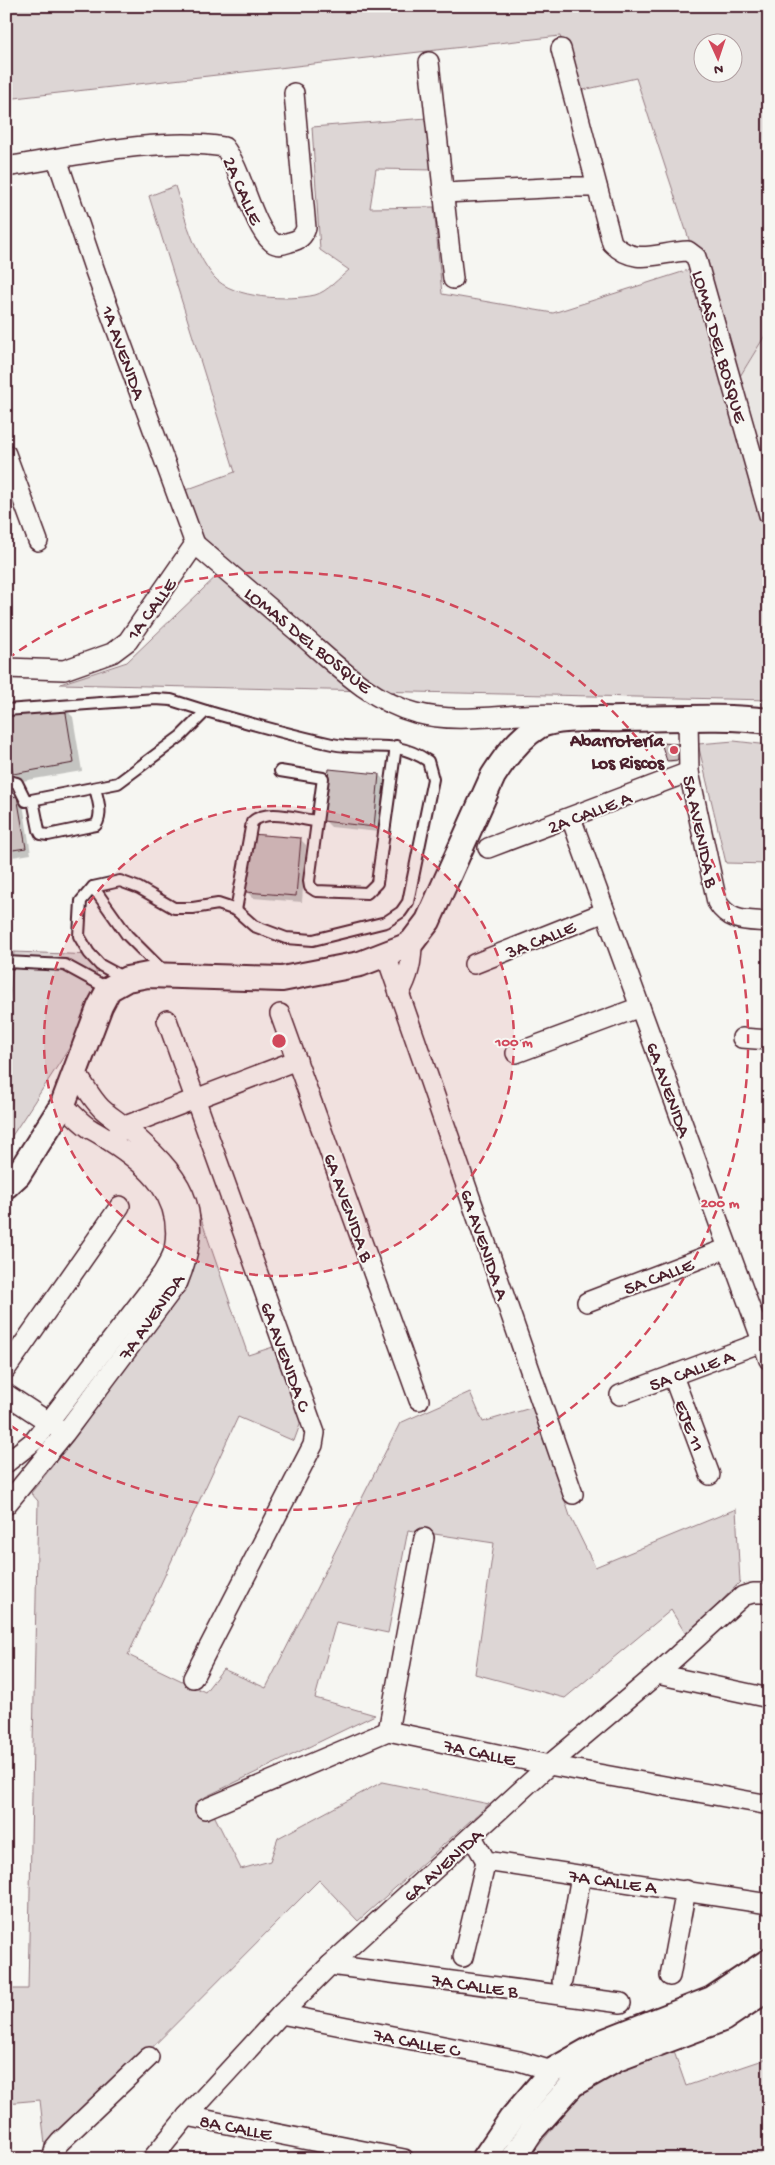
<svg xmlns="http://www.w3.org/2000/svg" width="775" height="2165" viewBox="0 0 775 2165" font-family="'Gochi Hand',sans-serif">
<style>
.built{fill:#e9e6e3}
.green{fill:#ddd6d5;stroke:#947a80;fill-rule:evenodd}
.shadow{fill:#0003}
.building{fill:#ccc1c0;stroke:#4a1f2b}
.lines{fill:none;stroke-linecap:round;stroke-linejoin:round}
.service-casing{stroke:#4a1f2b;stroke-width:14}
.minor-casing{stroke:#4a1f2b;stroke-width:22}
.tertiary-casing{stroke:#4a1f2b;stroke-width:28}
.service{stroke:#f6f6f2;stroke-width:10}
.minor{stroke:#f6f6f2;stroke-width:19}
.tertiary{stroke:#f6f6f2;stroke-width:24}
.ring{fill:none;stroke:#d1495b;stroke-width:2.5;stroke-dasharray:9 6}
.poi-dot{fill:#d1495b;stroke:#f6f6f2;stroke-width:2}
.labels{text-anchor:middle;stroke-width:4;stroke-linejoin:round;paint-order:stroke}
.street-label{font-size:19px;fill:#4a1f2b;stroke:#f6f6f2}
.poi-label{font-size:19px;font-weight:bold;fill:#4a1f2b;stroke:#f6f6f2;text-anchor:end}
.centre{fill:#d1495b;stroke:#f6f6f2;stroke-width:2.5}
.ring-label{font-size:15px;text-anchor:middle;font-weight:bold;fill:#d1495b;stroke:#f6f6f2;stroke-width:4;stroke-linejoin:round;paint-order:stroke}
</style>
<rect width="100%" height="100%" fill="#f6f6f2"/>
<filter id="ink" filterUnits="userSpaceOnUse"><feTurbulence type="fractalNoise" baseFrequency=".02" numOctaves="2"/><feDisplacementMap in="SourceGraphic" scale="10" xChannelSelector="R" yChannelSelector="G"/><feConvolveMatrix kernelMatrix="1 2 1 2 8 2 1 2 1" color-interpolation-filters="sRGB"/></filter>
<g filter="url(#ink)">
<path class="built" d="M769,329V506L734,386Z"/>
<g class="green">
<path d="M6,6H769V329L734,386L769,506V700L60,684L127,662L225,568L207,546L180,492L235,472L149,196L175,186C185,217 193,251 214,277C233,299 289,301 315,295C327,292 340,277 349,270L320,250L312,127L427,118L435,170L376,169L370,208L434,207L442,294L553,313L698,267L636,78L579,91L560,36L6,99ZM702,42H732V72H702Z"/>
<path d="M734,741L769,745V864L726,863L698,744Z"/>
<path d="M14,952L94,955L97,979L83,1027L6,1145V1042Z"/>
<path d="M198,1210L248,1355L273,1347L301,1422L294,1441L238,1417L128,1655L205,1692L223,1669L266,1688L400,1423L470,1392L483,1422L534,1407L570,1516L595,1567L736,1509L740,1582L687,1636L671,1610L565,1698L475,1674L494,1543L408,1530L388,1633L336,1622L315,1698L375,1715L205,1797L241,1869L270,1861L278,1838L382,1782L489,1804L358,1921L319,1880L46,2154L40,2100L6,2103V1989H28L38,1501L31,1493L77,1435L154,1326Z"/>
<path d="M671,2043L686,2086L769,2058V2159H528L575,2100L614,2069Z"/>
</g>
<g class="shadow">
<path d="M65,709L73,717L82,771L22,781L14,773Z"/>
<path d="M679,745V761L670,762L668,761Z"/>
<path d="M379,775L385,781L379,832L331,827L325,821Z"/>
<path d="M17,798L23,804L31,854L6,858V800Z"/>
<path d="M300,839L306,845L302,902L253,898L247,892Z"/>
</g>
<g class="building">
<path d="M65,707L74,763L13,774L6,733V717Z"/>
<path d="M661,743L679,744L678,760L667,761Z"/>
<path d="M329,769L379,774L374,827L323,821Z"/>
<path d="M17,796L26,848L6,851V798Z"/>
<path d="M251,834L301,838L296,896L246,892Z"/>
</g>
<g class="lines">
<g class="service-casing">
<g id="service">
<path d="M6,710L155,699L171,700L206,711"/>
<path d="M280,771L323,778L309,881L310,887L316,891L367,893L377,883L396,746"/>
<path d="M6,780L17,783L26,801L118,783L181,736L206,711C248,723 290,735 332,744C369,752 393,737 428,761L433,779L408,902L401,912L386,922L313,940L286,938L254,926L236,910L218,904L193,908H174L139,888L120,881L93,887L81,901L79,936L89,953L100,965L126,979"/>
<path d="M33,800L39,830L41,834L48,835L96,825C103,814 98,800 95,788"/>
<path d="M93,887L127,935L164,972"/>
<path d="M236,910L252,822C267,808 297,819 316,821"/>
<path d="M6,962L65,965L109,989"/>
</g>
</g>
<g class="minor-casing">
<g id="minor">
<path d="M561,49L612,243C635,267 658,252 688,251L696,257L769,515"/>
<path d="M429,62L453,279"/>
<path d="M57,159L95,271L195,544"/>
<path d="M6,167C69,157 162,136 224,147C243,171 252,226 272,242C278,247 284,244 290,242C299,240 303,237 306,228L294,93"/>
<path d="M444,193L566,187H597"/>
<path d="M6,454L38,541"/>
<path d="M195,544C229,573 264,603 298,632C333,662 370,701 416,713C465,726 517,710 567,715"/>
<path d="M6,668L64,670L112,653L128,641L195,544"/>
<path d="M688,718L689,772L717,902C730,923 747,920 769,922"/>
<path d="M571,818L769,1360"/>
<path d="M488,848L689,772"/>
<path d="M386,955L573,1494"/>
<path d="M474,964L605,912"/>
<path d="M399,994C409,976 412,962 412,942"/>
<path d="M280,1014L419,1400"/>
<path d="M167,1020L315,1433L313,1445L193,1678"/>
<path d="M742,1038L769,1040"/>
<path d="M516,1053L640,1007"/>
<path d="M118,1133L125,1126L297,1060"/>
<path d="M587,1302L728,1248"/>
<path d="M6,1369L120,1206"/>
<path d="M673,1376L710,1475"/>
<path d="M6,1394L59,1429"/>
<path d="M620,1395L762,1342"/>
<path d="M6,1463L34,1441L162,1274C166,1267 172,1258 174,1250C184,1197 149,1166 108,1140C102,1135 95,1132 89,1128C79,1121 71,1112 63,1104"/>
<path d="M6,1505L65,1433L178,1282C208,1208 181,1175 125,1127C117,1120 108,1115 101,1108C91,1098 84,1084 76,1073"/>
<path d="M657,1674L769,1698"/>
<path d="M388,1731L424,1538"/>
<path d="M205,1809L388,1731L549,1765L769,1805"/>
<path d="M472,1837L486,1861L769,1904"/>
<path d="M463,1957L486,1861"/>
<path d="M330,1965L621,2003"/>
<path d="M670,1976L686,1890"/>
<path d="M562,1981L581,1876"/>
<path d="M281,2014L519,2061L552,2071"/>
<path d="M187,2116L404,2159"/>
<path d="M52,2159L55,2148L60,2142L149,2057"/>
<path d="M152,2159L187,2116L281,2014L330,1965L549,1765L657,1674L743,1596L753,1593H769"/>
</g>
</g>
<g class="tertiary-casing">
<g id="tertiary">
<path d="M6,1186L18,1175L63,1104L100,1006L109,989L127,979L148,975L282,979L360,964L404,947L412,942L428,921L493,776C505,757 519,738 539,726C559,716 601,720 623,719C672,719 720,715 769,721"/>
<path d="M484,2159L511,2119L552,2071L605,2041L712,1999L769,1961"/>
<path d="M513,2159L532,2130L573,2084L617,2059L723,2019L769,1988"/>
</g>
</g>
<use href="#service" class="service"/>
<use href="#minor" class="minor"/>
<use href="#tertiary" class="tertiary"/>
</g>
</g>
<circle cx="279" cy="1041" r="235" fill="#d1495b" fill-opacity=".12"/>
<g class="ring">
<circle cx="279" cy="1041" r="235"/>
<path d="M7 659A469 469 0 1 1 7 1423"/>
</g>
<circle class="poi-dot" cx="674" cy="750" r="5"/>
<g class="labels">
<g class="street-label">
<text transform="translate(244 190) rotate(66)" y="7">2A CALLE</text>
<text transform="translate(721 346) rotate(74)" y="7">LOMAS DEL BOSQUE</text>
<text transform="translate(125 352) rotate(70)" y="7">1A AVENIDA</text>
<text transform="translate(150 608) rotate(-54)" y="7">1A CALLE</text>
<text transform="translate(309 639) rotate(39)" y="7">LOMAS DEL BOSQUE</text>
<text transform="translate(589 811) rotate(-21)" y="7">2A CALLE A</text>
<text transform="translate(702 831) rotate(78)" y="7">5A AVENIDA B</text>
<text transform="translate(540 938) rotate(-22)" y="7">3A CALLE</text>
<text transform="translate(670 1089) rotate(70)" y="7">6A AVENIDA</text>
<text transform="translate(350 1207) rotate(70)" y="7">6A AVENIDA B</text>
<text transform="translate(486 1244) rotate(71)" y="7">6A AVENIDA A</text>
<text transform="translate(658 1275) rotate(-21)" y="7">5A CALLE</text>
<text transform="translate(150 1316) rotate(-55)" y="7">7A AVENIDA</text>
<text transform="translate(287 1356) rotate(70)" y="7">6A AVENIDA C</text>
<text transform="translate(691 1369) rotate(-20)" y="7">5A CALLE A</text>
<text transform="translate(691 1425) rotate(69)" y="7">EJE 11</text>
<text transform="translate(480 1751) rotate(12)" y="7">7A CALLE</text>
<text transform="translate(442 1864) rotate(-42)" y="7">6A AVENIDA</text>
<text transform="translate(613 1880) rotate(8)" y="7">7A CALLE A</text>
<text transform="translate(475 1984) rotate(8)" y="7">7A CALLE B</text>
<text transform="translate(417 2041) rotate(11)" y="7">7A CALLE C</text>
<text transform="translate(236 2126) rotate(11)" y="7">8A CALLE</text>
</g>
<g class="poi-label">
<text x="664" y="746">Abarrotería<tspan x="664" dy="22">Los Riscos</tspan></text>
</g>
</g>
<circle cx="279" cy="1041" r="8" class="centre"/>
<g class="ring-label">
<text x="514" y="1046">100 m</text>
<text x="720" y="1207">200 m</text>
</g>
<rect width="775" height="2165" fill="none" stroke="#f6f6f2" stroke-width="25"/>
<rect x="12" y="12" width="750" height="2140" fill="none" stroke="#4a1f2b" stroke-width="2" filter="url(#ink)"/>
<g transform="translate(718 58) rotate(177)"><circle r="24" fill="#f6f6f2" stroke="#b1a0a2"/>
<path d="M0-4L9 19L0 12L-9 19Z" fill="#d1495b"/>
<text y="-8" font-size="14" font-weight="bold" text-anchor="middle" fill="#4a1f2b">N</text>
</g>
</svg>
